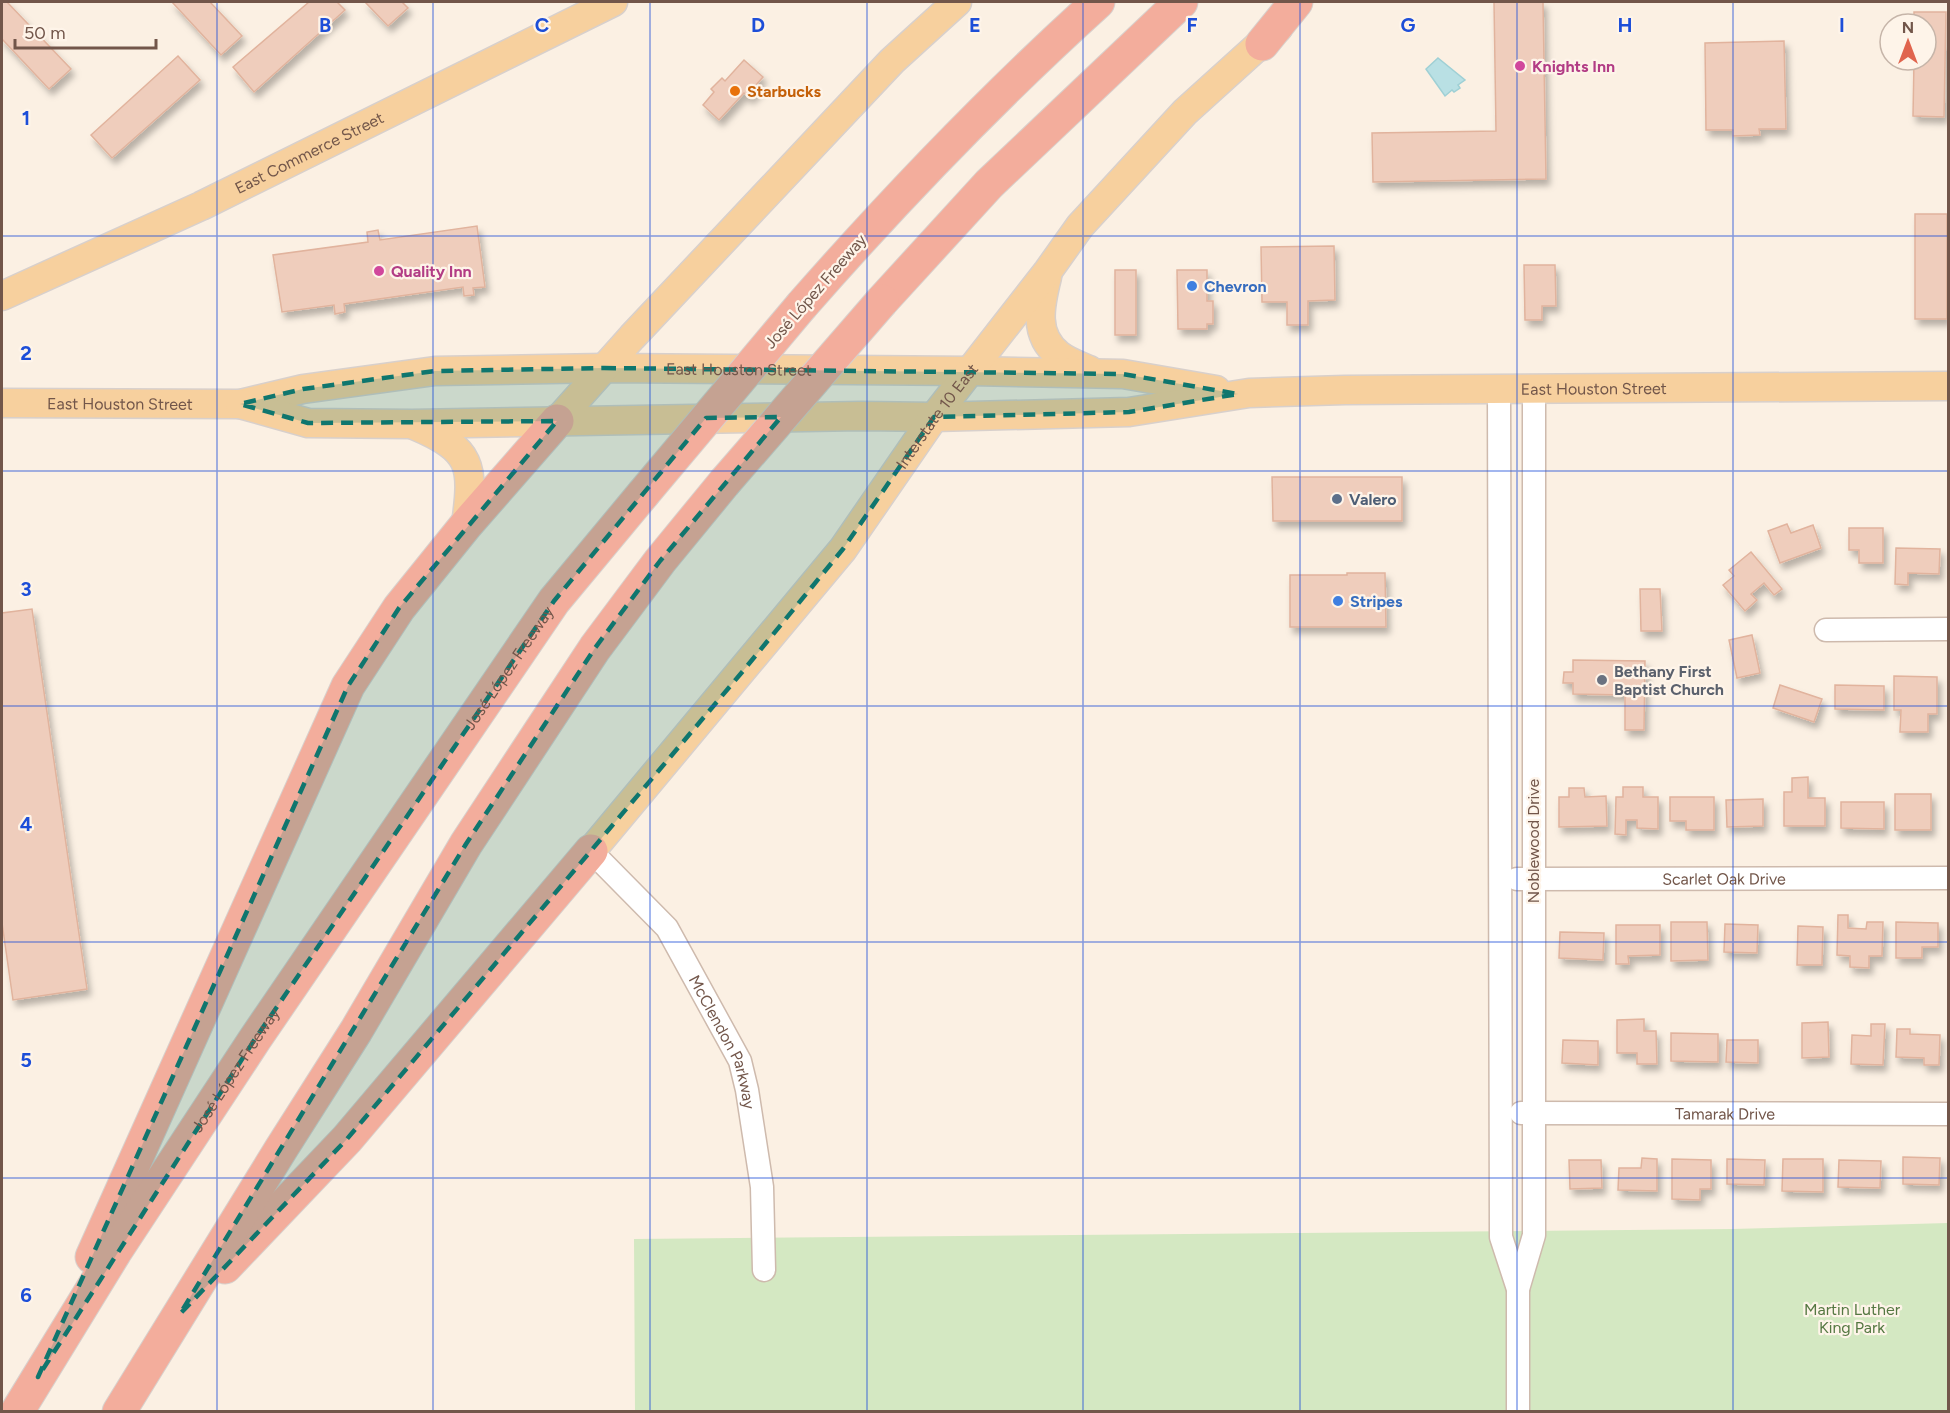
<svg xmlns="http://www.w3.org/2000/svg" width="1950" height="1413" viewBox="0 0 1950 1413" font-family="Figtree,sans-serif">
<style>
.green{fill:#d4e8c2}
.water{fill:#b9e0e4;stroke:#9fd0d5;stroke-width:1.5}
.building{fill:#efcdbc;stroke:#e1b39d;stroke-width:1.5;filter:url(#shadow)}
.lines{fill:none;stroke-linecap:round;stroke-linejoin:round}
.minor-casing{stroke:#cebaad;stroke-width:25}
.major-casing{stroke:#d8d0cc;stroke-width:31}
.highway-casing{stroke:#d8d0cc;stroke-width:35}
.minor{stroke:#fff;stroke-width:22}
.major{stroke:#f7d09e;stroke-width:28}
.highway{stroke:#f3ad9c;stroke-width:33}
.highway-bridge-casing{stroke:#d8d0cc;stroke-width:35;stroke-linecap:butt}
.highway-bridge{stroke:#f3ad9c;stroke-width:33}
.marked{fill:#0f766e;fill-opacity:0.2;stroke:#0f766e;stroke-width:4.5;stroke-dasharray:12 8;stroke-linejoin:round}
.grid{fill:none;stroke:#1d4ed8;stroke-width:1.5;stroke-opacity:0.55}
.hotel-dot{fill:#d1479c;stroke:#fef4e9;stroke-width:2}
.food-dot{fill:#e8710a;stroke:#fef4e9;stroke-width:2}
.shop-dot{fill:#3f7fe0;stroke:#fef4e9;stroke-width:2}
.service-dot{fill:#5c6f8a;stroke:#fef4e9;stroke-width:2}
.worship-dot{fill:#6b7280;stroke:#fef4e9;stroke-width:2}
.labels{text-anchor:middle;stroke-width:4.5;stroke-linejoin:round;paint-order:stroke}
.hotel-label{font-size:16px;font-weight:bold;fill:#b23c85;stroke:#fef4e9;text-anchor:start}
.food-label{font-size:16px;font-weight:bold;fill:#c56008;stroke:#fef4e9;text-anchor:start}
.street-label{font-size:16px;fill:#72564a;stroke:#fef4e9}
.shop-label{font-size:16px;font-weight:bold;fill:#366cbe;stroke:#fef4e9;text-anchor:start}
.service-label{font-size:16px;font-weight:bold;fill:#4e5e75;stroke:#fef4e9;text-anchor:start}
.worship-label{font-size:16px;font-weight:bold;fill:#5b616d;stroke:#fef4e9;text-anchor:start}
.park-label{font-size:16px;fill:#557842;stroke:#fef4e9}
.grid-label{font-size:20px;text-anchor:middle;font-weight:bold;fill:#1d4ed8;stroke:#fef4e9;stroke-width:4.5;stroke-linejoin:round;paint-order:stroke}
</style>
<defs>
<filter id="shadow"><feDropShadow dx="3.5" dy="6" stdDeviation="3" flood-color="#0004"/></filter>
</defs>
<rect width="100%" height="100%" fill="#fbf0e3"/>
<path class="green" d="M1948,1223V1411H635L634,1239L1732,1229Z"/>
<path class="water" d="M1438,58L1465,80L1458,85L1460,88L1454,92L1452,90L1445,96L1426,69Z"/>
<g class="building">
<path d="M2,2H7L71,69L49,89L2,39Z"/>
<path d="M172,2H210L242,36L221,55Z"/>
<path d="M309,2H337L345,10L254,92L233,67Z"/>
<path d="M365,2H402L408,8L388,26Z"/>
<path d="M1494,2H1543L1546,179L1373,182L1372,133L1496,131Z"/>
<path d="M1914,12H1946L1944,117L1913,116L1914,60H1926V24H1914Z"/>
<path d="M1784,41L1786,129H1759L1760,135L1733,136V130H1706L1705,43Z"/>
<path d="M178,56L200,80L112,158L91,135Z"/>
<path d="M744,60L763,77L756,85L759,89L750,98L744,93L719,120L703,105L714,92L711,89L722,78L725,81Z"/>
<rect x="1915" y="214" width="32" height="105"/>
<path d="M477,226L485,287L473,288L474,295L464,296L463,287L344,304L345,312L335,314L334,305L282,312L273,255L368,242L367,232L378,230L380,240Z"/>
<path d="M1334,246L1335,300L1308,301V325H1287V302H1262L1261,247Z"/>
<path d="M1524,265H1555L1556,306H1542V320H1525Z"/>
<rect x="1115" y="270" width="21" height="65"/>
<path d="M1177,270H1207V301H1213V324H1207V329H1178Z"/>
<path d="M1272,477H1402V521H1273Z"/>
<path d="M1787,524L1791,533L1813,525L1821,548L1780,563L1768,531Z"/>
<path d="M1849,528H1883V563H1859V550H1849Z"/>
<path d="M1896,548L1940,549L1939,574L1908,573V585L1895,584Z"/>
<path d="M1751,552L1782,589L1774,595L1764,583L1751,594L1757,600L1745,611L1723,585L1734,576L1729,570Z"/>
<path d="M1347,573H1385L1386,627H1290V575H1347Z"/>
<path d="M1640,589H1660L1662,631H1641Z"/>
<path d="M32,609L87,989L13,1000L2,923V613Z"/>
<path d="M1752,635L1760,673L1737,678L1729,640Z"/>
<path d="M1573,660L1645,661L1644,730H1625V695L1573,694V683H1563L1564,672H1573Z"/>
<path d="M1894,676L1937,677V714H1928V732H1900L1901,710H1894Z"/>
<path d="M1780,685L1822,699L1814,722L1773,708Z"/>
<path d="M1835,685L1884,686V710L1835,709Z"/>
<path d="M1808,777V798H1825V826H1784V792H1792V778Z"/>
<path d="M1623,787H1643V797H1658V829L1637,828V820H1626V835L1615,834L1616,797H1623Z"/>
<path d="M1569,788H1584L1585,797L1606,796L1607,826L1559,827V797H1569Z"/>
<rect x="1895" y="794" width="36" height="36"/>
<path d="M1670,797H1714V830H1686V821H1670Z"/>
<path d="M1763,799V826L1727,827L1726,800Z"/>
<path d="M1841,802H1884V829L1841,828Z"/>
<path d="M1838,915H1848V928L1866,929L1867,922H1883L1882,956H1869V968L1850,967V956L1837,955Z"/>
<path d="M1671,922H1707L1708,960L1671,961Z"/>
<path d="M1896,922L1938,923V947H1922V958H1896Z"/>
<path d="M1725,924L1758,925L1757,953L1724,952Z"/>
<path d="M1616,925H1660V955L1628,956L1629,964H1616Z"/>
<path d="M1798,926L1823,927L1822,965H1797Z"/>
<path d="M1560,932L1604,933L1603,960L1559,958Z"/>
<path d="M1644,1019V1031H1656L1657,1064H1637V1053H1617V1020Z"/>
<path d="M1828,1022L1829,1057L1802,1058V1023Z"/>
<path d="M1871,1024H1885L1883,1065L1851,1064L1852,1035L1871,1036Z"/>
<path d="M1897,1029H1910V1034L1940,1035L1939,1065H1924V1058L1896,1057Z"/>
<path d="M1671,1033L1718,1034V1062L1671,1061Z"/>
<path d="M1563,1040L1598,1041V1065L1562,1063Z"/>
<path d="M1727,1040H1758V1063L1726,1062Z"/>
<path d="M1903,1157L1940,1158L1939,1185L1903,1184Z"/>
<path d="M1642,1158L1657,1159V1191L1618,1190L1619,1168H1641Z"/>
<path d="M1672,1159L1711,1160V1189H1700V1200L1672,1199Z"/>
<path d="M1727,1159L1765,1160L1764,1185L1727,1184Z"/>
<path d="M1783,1159H1823V1192L1782,1191Z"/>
<path d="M1569,1160H1601L1602,1188L1570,1189Z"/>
<path d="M1839,1160L1881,1161L1880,1188L1838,1187Z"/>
</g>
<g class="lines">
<g class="minor-casing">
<g id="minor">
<path d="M1499,390L1501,1237L1518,1289V1412"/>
<path d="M1826,630L1948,629"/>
<path id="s1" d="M591,851L667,928L740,1061L747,1090L762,1187L764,1270"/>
<path id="s2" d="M1517,879L1948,878"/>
<path id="s3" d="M1521,1113L1948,1114"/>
<path d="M1518,1289L1534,1235V390"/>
</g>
</g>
<g class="major-casing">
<g id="major">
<path d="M1047,277C1040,305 1033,335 1059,355C1068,362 1080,366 1089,370"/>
<path id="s4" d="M2,296L201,206L613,2"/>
<path id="s5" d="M2,403L240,404L303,389L435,371L604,368L971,371L1123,374L1216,390"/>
<path id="s6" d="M240,404L308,423L412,424L862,416L934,417L1129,412L1249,393L1345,390L1948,386"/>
<path d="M557,421L632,337L892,61L957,2"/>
<path d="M414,425C473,450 474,465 466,525"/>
<path id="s7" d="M591,851L843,549L934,417L1048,271L1080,226L1185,112L1278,28"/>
</g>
</g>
<g class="highway-casing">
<g id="highway">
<path d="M1262,44L1296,2"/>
<path d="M882,301L989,184L1181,2"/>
<path d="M802,305C895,199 994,96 1098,2"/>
<path d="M92,1257L348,686L399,608L466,525L557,421"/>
<path d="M225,1267L347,1139L591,851"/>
<path id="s8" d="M17,1412L115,1252L255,1039L554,601L643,494"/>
<path d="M119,1412L281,1149L356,1031L466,844L595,648L660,561L724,483"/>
</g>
</g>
<use href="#minor" class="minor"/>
<use href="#major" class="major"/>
<use href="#highway" class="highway"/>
<g class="highway-bridge-casing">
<g id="highway-bridge">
<path d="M724,483L882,301"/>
<path d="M643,494L802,305"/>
</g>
</g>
<use href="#highway-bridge" class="highway-bridge"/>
</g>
<path class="marked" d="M604,368L1123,374L1238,394L1129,412L934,417L843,549L743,671L347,1139L180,1314L466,844L595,648L660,561L781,417L706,418L554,601L255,1039L38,1377L348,686L399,608L557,421L308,423L240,404L303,389L435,371Z"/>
<path class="grid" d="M217,2V1412M433,2V1412M650,2V1412M867,2V1412M1083,2V1412M1300,2V1412M1517,2V1412M1733,2V1412M2,236H1948M2,471H1948M2,706H1948M2,942H1948M2,1178H1948"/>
<g class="hotel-dot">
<circle cx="1520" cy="66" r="6"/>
<circle cx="379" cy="271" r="6"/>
</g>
<circle class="food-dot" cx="735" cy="91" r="6"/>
<g class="shop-dot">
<circle cx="1192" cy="286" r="6"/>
<circle cx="1338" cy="601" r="6"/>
</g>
<circle class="service-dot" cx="1337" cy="499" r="6"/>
<circle class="worship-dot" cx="1602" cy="680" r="6"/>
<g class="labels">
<g class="hotel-label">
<text x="1532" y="72">Knights Inn</text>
<text x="391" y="277">Quality Inn</text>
</g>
<g class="food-label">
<text x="747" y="97">Starbucks</text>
</g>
<g class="street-label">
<text dy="6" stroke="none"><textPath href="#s4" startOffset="339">East Commerce Street</textPath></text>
<text transform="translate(815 291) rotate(-49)" y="6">José López Freeway</text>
<text dy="6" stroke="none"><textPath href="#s5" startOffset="740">East Houston Street</textPath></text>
<text dy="6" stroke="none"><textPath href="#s6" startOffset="1358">East Houston Street</textPath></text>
<text dy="6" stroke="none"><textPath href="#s5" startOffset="118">East Houston Street</textPath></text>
<text dy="6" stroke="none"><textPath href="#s7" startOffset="556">Interstate 10 East</textPath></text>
<text dy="6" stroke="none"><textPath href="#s8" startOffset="892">José López Freeway</textPath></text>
<text transform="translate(1533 841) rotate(-90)" y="6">Noblewood Drive</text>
<text dy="6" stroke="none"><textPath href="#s2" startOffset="207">Scarlet Oak Drive</textPath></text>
<text dy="6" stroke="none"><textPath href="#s1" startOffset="236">McClendon Parkway</textPath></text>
<text dy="6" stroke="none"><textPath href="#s8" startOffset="406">José López Freeway</textPath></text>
<text dy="6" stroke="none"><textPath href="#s3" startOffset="204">Tamarak Drive</textPath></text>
</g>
<g class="shop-label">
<text x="1204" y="292">Chevron</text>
<text x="1350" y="607">Stripes</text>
</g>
<g class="service-label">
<text x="1349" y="505">Valero</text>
</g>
<g class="worship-label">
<text x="1614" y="677">Bethany First<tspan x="1614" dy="18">Baptist Church</tspan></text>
</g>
<g class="park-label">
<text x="1852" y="1315">Martin Luther<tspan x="1852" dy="18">King Park</tspan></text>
</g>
</g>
<g class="grid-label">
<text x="325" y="32">B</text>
<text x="542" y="32">C</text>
<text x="758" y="32">D</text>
<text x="975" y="32">E</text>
<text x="1192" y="32">F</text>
<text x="1408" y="32">G</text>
<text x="1625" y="32">H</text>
<text x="1842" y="32">I</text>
<text x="26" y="125">1</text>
<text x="26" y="360">2</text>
<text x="26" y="596">3</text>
<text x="26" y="831">4</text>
<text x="26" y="1067">5</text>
<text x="26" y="1302">6</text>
</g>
<rect width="1950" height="1413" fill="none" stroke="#72564a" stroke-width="6"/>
<g transform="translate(1908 42)"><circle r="28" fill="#fef4e9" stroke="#c6b5a9" stroke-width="1.5"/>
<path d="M0-4.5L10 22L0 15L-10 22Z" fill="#e0644d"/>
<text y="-9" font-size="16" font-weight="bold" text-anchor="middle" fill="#72564a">N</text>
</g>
<path d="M15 39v9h141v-9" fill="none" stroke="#72564a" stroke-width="3"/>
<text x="24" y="39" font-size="18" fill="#72564a" stroke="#fef4e9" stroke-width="4.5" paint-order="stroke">50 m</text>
</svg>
